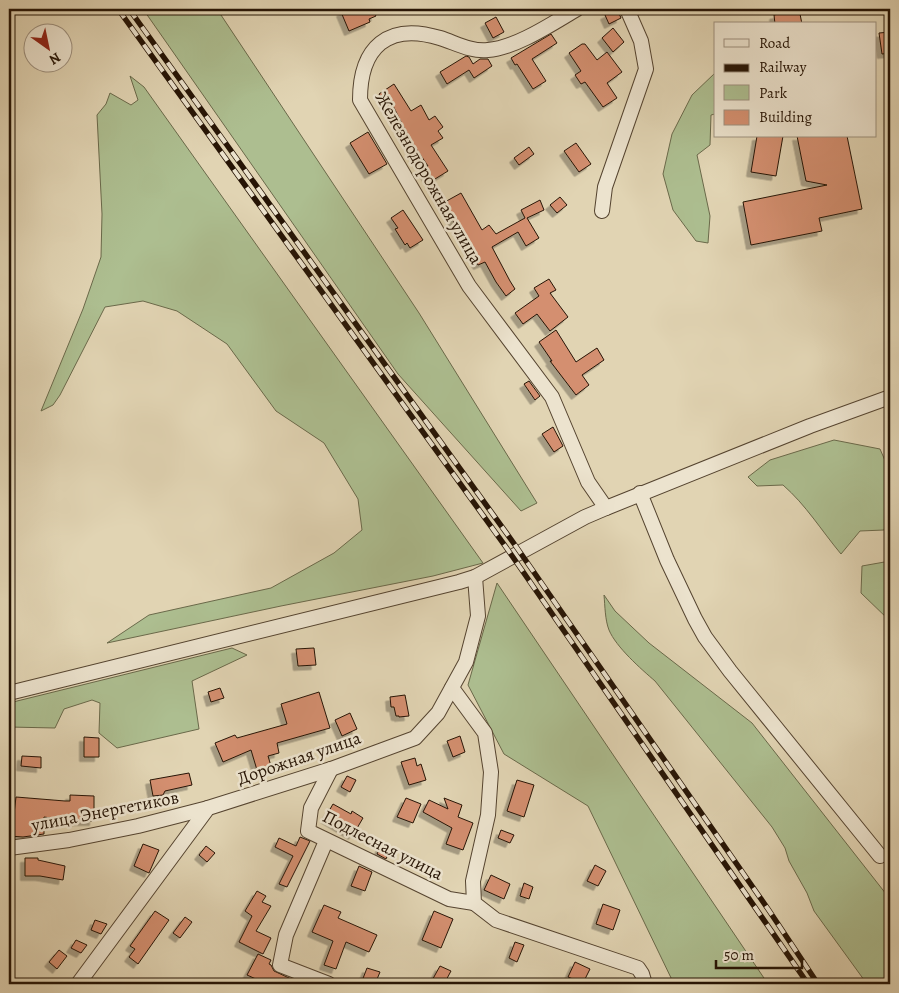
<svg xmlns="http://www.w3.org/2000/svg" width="899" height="993" viewBox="0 0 899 993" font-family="Alegreya,serif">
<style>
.green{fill:#adbe90;stroke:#6a694a}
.building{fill:#d48f6f;stroke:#261405;filter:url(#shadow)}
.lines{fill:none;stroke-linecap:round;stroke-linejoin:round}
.minor-casing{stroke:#554430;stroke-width:16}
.minor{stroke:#ece3ce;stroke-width:14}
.rail-casing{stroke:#261405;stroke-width:5.5}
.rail{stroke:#ece3ce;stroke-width:4;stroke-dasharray:11;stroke-linecap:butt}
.labels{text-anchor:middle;stroke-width:5;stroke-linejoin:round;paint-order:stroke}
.street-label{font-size:18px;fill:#261405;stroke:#ece3ce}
</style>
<defs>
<filter id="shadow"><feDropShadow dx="-4.5" dy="4.5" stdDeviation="0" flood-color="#0004"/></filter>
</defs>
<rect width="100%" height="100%" fill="#e1d4b3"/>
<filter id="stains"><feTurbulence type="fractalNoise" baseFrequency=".004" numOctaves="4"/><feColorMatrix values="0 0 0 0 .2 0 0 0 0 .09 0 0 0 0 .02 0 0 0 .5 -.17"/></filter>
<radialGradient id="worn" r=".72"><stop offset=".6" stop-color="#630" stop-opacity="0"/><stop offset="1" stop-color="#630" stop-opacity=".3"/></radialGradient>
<g class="green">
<path d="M143,9H217L419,313L537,503L521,511L398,374Z"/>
<path d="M715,73V114L711,115L710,145L697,155L710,216L708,243L696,241L673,210L663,174L672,134L692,95Z"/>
<path d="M130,76L144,87L483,563L433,576L281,606L107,643L149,615L271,588L334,553L362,530L358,499L324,443L276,411L227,344L177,311L143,301L105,307L60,395L53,405L41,411L83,309L101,257L102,214L97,115L106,104L110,93L131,105L138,100Z"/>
<path d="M834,440L880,449L890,472V509L884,530L860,531L841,554C821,530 806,505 783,485L757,486L748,477L770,460Z"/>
<path d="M890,561V621L861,593L862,566Z"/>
<path d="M497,583L768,984H674L588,806L504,754L468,685Z"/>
<path d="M604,595L615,611L649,643L752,723L890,899V984H867L814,911L807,893L789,861L785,848L772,827L655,681C641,669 616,647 609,630C605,620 605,606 604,595Z"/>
<path d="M232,648L247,655L192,681L199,729L117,748L99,733L100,703L92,700L64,709L55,728L9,727V703Z"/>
</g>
<g class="building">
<path d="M349,9H372L376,16L369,19L370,22L349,31L341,12Z"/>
<path d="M617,9L621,18L609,24L605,15Z"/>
<path d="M799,9L802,24H775L774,15Z"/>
<path d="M496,17L504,32L493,38L485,23Z"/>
<path d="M613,28L624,42L613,52L602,38Z"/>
<path d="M890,32V53L882,54L879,33Z"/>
<path d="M551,34L557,43L532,59L546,81L533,89L517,64L515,65L511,58Z"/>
<path d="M582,44H585L597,60L607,52L622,72L607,83L617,98L603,107L585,82L581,84L575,75L581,71L569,53Z"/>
<path d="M466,56L469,57L473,64L480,59H488L492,66L474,78L469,70L447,84L440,72Z"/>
<path d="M394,84L411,111L421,105L429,120L435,116L443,127L438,131L443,138L431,145L448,171L430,182L423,170L428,166L411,141L392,104L387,107L379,94Z"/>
<path d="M368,132L387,164L369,174L350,143Z"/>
<path d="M757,136H783L776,176L751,172Z"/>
<path d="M797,136H847L862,209L819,218L822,231L751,245L743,202L827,185L806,181Z"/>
<path d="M576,143L591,164L579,172L564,151Z"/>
<path d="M529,147L534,154L519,165L514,158Z"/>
<path d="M461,193L482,230L489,225L496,234L525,218L521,210L540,200L544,210L527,218L539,238L526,246L518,232L492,247L510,281L515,289L506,296L496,282L485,262L478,265L443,203Z"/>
<path d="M560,197L567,205L557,213L550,205Z"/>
<path d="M403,210L423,240L410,248L407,243L405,245L395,229L398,228L391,218Z"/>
<path d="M549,279L556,290L550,293L568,317L550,331L537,314L523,324L515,313L539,296L534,288Z"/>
<path d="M556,330L576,362L597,348L604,360L582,375L589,385L576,395L550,361H552L539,342Z"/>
<path d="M529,381L540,396L535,400L524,384Z"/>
<path d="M553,427L563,446L554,452L542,434Z"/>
<path d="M314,648L316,665L298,666L296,649Z"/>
<path d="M220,688L224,698L211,702L208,692Z"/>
<path d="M319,692L330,728L277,743L279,753L268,756L271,766L257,770L251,750L223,762L215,743L235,735L237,738L287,724L281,704Z"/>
<path d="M405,695L409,716L399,717V716H396L394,707H391L390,697Z"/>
<path d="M350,713L357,729L342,736L335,720Z"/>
<path d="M460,736L465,752L453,757L447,741Z"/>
<path d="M84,737L99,738V757H84Z"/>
<path d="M22,756L41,757V768L21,766Z"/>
<path d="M415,758L417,766L421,764L426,780L409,785L401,762Z"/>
<path d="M189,773L192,785L165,791L163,795L153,796L150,780Z"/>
<path d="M347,776L356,780L350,792L341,787Z"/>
<path d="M517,780L534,785L524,817L507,811Z"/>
<path d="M70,795L94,796V821H65V820L44,817V834L23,837L9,836V821L13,822L16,797L65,801H70Z"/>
<path d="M406,798L421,804L413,823L397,817Z"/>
<path d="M444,798L462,805L458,817L473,823L463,850L446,844L452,828L423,812L429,800L448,809Z"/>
<path d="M333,804L351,814L352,811L363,818L353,835L325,818Z"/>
<path d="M501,830L514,835L510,843L498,838Z"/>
<path d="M300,837L310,841L287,887L279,884L293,856L275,847L279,838L296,846Z"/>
<path d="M143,844L159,850L149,873L134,866Z"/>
<path d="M206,846L215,853L207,862L199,855Z"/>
<path d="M381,846L390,850L386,859L377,854Z"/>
<path d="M25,858H38V860L65,866L63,880L40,876H25Z"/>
<path d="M595,865L606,871L598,886L587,881Z"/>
<path d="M359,866L372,872L365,891L351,886Z"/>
<path d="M491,875L510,884L504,899L484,890Z"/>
<path d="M524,883L533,887L529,899L520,896Z"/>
<path d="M257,891L266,896L262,902L271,906L256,931L271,938L263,954L239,942L252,916L245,911Z"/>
<path d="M603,904L620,910L613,930L596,924Z"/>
<path d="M324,905L341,912L338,918L377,935L369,952L346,942L336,969L324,965L333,941L312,932Z"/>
<path d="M155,911L169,920L138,964L129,957L135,949L130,946Z"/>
<path d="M434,911L453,919L441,948L422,940Z"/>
<path d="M185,917L192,922L180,938L173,933Z"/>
<path d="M95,920L107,924L101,934L91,930Z"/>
<path d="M76,940L87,945L81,953L71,948Z"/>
<path d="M515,942L524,945L517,962L509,958Z"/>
<path d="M59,950L67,956L57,969L49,962Z"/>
<path d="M258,954L271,960L269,964L271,965L274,971L302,984H267L247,975Z"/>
<path d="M575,962L590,969L583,983L568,977Z"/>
<path d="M440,966L451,971L444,984H430Z"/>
<path d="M367,968L380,972L375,984L362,981Z"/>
</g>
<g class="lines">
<g class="minor-casing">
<g id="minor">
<path d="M577,9C553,23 516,48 488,50C471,52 456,43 440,38C388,22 360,47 360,100L469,286L552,397L588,482L606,508"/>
<path d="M602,211L605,187L646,69L641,41L627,9"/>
<path d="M640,493L667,560L695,619L705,637L730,671L880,856"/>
<path d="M452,688L485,733L491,772L488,815L473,881L474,903L496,920L638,968L642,974L645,984"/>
<path d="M9,693L459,582L475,577L585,517L606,508L810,426L890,397"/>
<path d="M331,769L311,808L308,831L449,899L474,903"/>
<path d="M326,841L286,935L280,965L329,984"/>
<path d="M9,848L69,840L138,826L208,808"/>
<path d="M78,984L208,808L331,769L415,738L438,713L466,662L478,616L475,577"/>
</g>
</g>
<use href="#minor" class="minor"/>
<g class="rail-casing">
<g id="rail">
<path d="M118,9L508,550L808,984"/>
<path d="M129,9L515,545L768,909L818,984"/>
</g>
</g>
<use href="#rail" class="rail"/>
</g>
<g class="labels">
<g class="street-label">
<text transform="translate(429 178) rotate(60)" y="6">Железнодорожная улица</text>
<text transform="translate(299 758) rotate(-19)" y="6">Дорожная улица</text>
<text transform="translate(105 811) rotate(-11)" y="6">улица Энергетиков</text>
<text transform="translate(383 845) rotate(27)" y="6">Подлесная улица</text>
</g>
</g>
<rect width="899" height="993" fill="none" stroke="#e1d4b3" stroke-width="30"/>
<rect x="10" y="10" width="879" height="973" fill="none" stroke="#261405" stroke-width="2.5"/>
<rect x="15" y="15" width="869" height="963" fill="none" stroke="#261405"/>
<rect x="714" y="22" width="162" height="115" fill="#ece3ce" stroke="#9d907e"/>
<rect x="724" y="39" width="25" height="8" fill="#ece3ce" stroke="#9d907e"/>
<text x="759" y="48" font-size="15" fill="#261405">Road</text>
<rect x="724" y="64" width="25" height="8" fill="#261405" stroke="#9d907e"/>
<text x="759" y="72" font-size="15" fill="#261405">Railway</text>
<rect x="724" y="85" width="25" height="15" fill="#adbe90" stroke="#9d907e"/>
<text x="759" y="98" font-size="15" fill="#261405">Park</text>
<rect x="724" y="110" width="25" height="15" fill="#d48f6f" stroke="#9d907e"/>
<text x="759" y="122" font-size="15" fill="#261405">Building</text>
<g transform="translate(48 48) rotate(147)"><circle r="24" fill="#ece3ce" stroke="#9d907e"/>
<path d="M0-4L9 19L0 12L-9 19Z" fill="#8f2418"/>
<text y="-8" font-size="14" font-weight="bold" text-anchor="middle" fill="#261405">N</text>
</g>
<path d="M716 960v8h86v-8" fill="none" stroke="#261405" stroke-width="2.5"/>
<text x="724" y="960" font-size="15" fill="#261405" stroke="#ece3ce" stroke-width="4" paint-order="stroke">50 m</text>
<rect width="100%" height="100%" filter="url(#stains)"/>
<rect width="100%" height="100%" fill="url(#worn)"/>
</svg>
